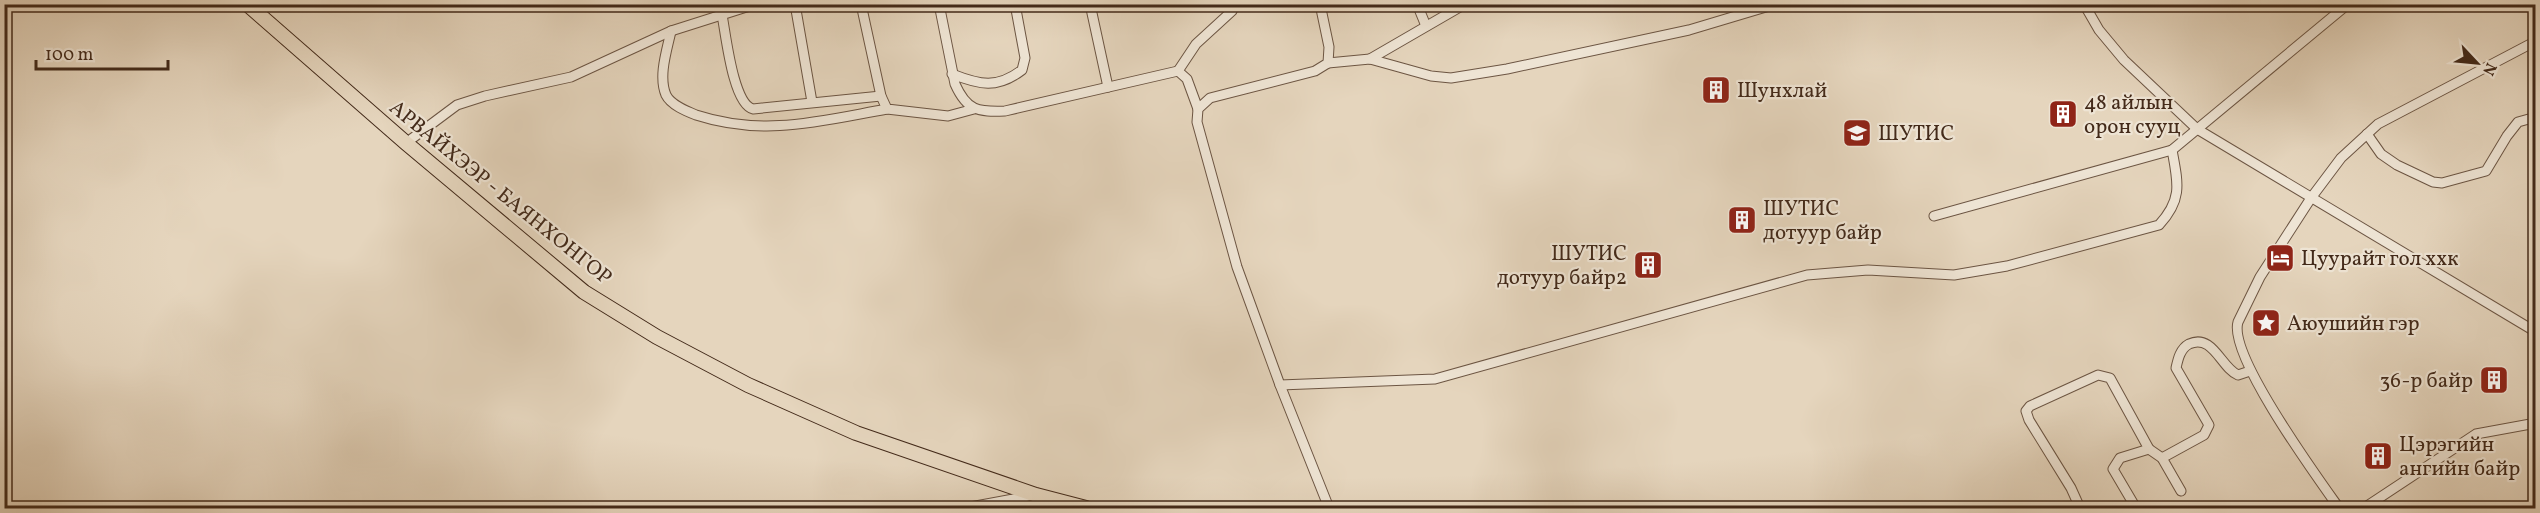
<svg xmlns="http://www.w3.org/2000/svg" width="2540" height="513" viewBox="0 0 2540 513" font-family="Vollkorn,serif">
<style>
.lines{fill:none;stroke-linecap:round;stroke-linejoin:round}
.minor-casing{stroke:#6c5543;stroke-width:11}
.highway-casing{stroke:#432a1a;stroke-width:16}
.minor{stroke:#eee4d4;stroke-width:9}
.highway{stroke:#e5d5bd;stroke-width:14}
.labels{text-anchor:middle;stroke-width:4.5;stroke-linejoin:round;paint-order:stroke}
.poi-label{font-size:21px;fill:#432a1a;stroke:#eee4d4;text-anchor:start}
.street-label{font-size:21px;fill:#432a1a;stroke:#eee4d4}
</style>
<rect width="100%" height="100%" fill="#e5d5bd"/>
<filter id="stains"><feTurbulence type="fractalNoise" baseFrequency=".00333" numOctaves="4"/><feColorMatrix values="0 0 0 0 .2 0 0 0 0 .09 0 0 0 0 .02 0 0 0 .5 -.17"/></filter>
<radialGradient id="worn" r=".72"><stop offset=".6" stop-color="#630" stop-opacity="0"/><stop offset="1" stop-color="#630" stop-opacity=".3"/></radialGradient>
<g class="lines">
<g class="minor-casing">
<g id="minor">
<path d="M795,4L812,102"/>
<path d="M861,4L881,96L887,109L948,116L974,109"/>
<path d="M939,4L955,84C967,111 978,112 1005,111L1178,71L1187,79L1198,109"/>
<path d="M1090,4L1108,87"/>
<path d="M1320,4L1329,47L1328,63L1315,71L1210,98L1198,109L1197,122L1237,267L1280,385L1329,508"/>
<path d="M1417,4L1426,26"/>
<path d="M2084,4L2099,30L2124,60L2197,129L2536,332"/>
<path d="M722,15C726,35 733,104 753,109L881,96"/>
<path d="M671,31C667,50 658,76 666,95C671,105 686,111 696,115C764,137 820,121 887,109"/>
<path d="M1370,59L1465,4"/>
<path d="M1328,63L1370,59L1431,76L1451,78L1507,69L1689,30L1776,4"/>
<path d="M1178,71L1196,44L1232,11L1235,4"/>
<path d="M952,74C980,85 997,89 1022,70L1025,58L1015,4"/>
<path d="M2367,134L2381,154L2397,165L2433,182L2442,183L2486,171L2507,136L2518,122L2536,117"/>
<path d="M406,143L457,105L485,96L571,77L671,31L756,4"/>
<path d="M1934,216L2172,150L2348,4"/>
<path d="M1280,385L1435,379L1807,275L1868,270L1954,275L2007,266L2159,225C2183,199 2178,183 2172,150"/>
<path d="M2162,458L2204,435L2209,425L2176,368C2178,359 2180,349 2189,344C2213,333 2221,368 2238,375L2250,371"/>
<path d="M965,508L1034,495"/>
<path d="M2064,508H2080"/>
<path d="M2080,508L2071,488L2029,420L2026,411L2030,406L2098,375L2110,378L2149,449"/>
<path d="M2136,508L2113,469L2120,458L2149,449L2162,458L2181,491"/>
<path d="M2339,508C2317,477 2228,355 2238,322L2260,277L2311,198L2341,158L2378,124L2536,41"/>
<path d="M2364,508L2476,434L2536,423"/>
</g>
</g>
<g class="highway-casing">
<path id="highway" d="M247,4L406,143L584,292L657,337L748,385L856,433L1036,495L1086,508"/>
</g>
<use href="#minor" class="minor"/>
<use href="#highway" class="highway"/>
</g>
<defs>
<g id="building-square" transform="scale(1.5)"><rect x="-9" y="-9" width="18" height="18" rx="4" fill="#8f2418" stroke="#eee4d4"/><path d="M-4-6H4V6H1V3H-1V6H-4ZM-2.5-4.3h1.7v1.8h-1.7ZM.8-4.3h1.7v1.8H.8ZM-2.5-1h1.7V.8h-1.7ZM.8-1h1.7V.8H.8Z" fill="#fff"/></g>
<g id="university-square" transform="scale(1.5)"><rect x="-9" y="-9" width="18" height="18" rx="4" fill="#8f2418" stroke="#eee4d4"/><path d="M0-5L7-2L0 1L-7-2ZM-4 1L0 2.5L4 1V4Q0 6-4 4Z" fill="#fff"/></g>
<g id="hotel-square" transform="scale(1.5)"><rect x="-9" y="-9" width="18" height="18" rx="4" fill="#8f2418" stroke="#eee4d4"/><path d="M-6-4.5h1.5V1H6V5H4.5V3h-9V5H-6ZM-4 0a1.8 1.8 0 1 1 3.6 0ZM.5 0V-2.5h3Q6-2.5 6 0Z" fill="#fff"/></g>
<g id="sight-square" transform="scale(1.5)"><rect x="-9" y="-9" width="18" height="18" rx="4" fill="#8f2418" stroke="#eee4d4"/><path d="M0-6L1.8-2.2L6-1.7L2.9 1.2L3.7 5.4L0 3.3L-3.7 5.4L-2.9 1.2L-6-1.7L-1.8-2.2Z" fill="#fff"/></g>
</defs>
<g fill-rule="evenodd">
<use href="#building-square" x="1716" y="90"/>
<use href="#building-square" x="2063" y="114"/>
<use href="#university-square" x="1857" y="133"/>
<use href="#building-square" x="1742" y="220"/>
<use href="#hotel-square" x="2280" y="258"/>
<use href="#building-square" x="1648" y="265"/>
<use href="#sight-square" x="2266" y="323"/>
<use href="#building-square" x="2494" y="380"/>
<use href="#building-square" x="2378" y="456"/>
</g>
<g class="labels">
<g class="poi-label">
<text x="1737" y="97">Шунхлай</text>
<text x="2084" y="109">48 айлын<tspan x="2084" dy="24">орон сууц</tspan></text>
<text x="1878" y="140">ШУТИС</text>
<text x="1763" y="215">ШУТИС<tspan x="1763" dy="24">дотуур байр</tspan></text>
<text x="1627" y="260" text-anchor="end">ШУТИС<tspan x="1627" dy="24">дотуур байр2</tspan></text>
<text x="2301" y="265">Цуурайт гол ххк</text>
<text x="2287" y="330">Аюушийн гэр</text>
<text x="2473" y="387" text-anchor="end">36-р байр</text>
<text x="2399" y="451">Цэрэгийн<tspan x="2399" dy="24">ангийн байр</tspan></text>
</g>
<g class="street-label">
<text transform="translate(501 192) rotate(39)" y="7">АРВАЙХЭЭР - БАЯНХОНГОР</text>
</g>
</g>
<rect width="2540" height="513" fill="none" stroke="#e5d5bd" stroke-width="24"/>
<rect x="6" y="6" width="2528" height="501" fill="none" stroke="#432a1a" stroke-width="3"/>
<rect x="12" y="12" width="2516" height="489" fill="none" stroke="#432a1a" stroke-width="1.5"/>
<g transform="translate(2477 63) rotate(116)" stroke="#eee4d4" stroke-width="4.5" paint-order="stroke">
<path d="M0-4.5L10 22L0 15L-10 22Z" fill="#432a1a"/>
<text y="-9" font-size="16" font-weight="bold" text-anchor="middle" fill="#432a1a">N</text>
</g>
<path d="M36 60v9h132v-9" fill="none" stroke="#432a1a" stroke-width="3"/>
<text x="45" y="60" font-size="18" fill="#432a1a" stroke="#eee4d4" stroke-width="4.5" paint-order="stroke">100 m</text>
<rect width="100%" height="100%" filter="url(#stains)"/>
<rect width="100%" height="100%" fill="url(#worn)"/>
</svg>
